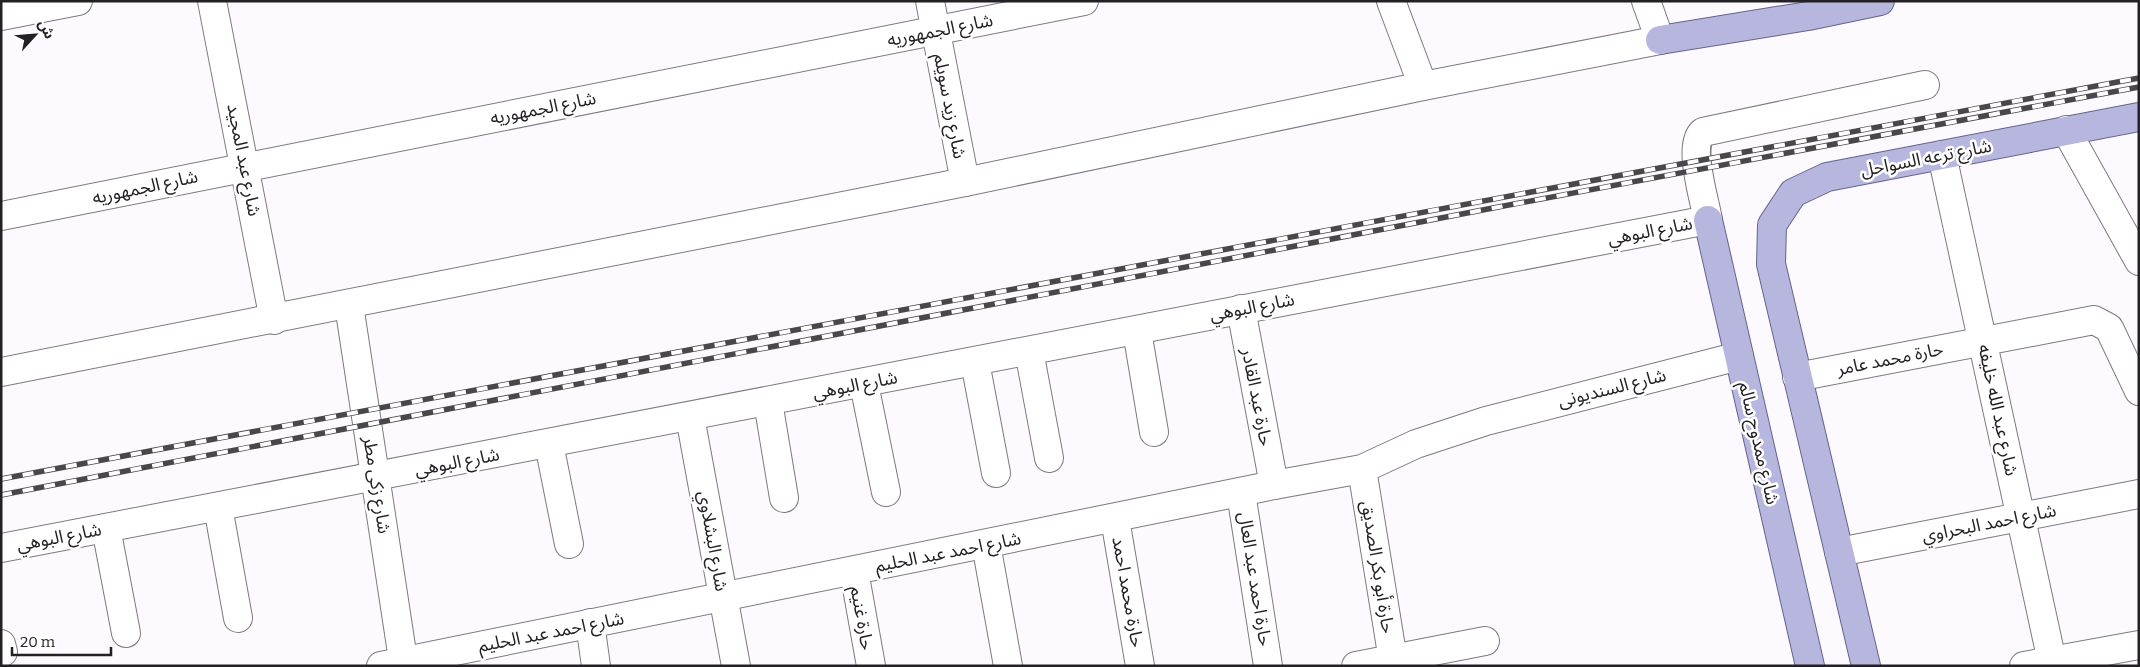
<svg xmlns="http://www.w3.org/2000/svg" width="2140" height="667" viewBox="0 0 2140 667" font-family="Bitter,'Noto Sans Arabic',serif">
<style>
.lines{fill:none;stroke-linecap:round;stroke-linejoin:round}
.minor-casing{stroke:#7f7882;stroke-width:30}
.major-casing{stroke:#63638f;stroke-width:30}
.minor{stroke:#fff;stroke-width:28}
.major{stroke:#b6b6de;stroke-width:28}
.rail-casing{stroke:#4a474b;stroke-width:5.5}
.rail{stroke:#fff;stroke-width:4;stroke-dasharray:11;stroke-linecap:butt}
.labels{text-anchor:middle;stroke-width:5;stroke-linejoin:round;paint-order:stroke}
.street-label{font-size:18px;fill:#242125;stroke:#fff}
</style>
<rect width="100%" height="100%" fill="#fdfaff"/>
<g class="lines">
<g class="minor-casing">
<g id="minor">
<path d="M212,1L274,320"/>
<path d="M930,1L965,182"/>
<path d="M1391,1L1423,86"/>
<path d="M1,16L78,1"/>
<path d="M2066,130L2139,261"/>
<path d="M1942,155L2053,666"/>
<path d="M1,216L1084,1"/>
<path d="M349,305L404,666"/>
<path d="M1241,309L1274,485"/>
<path d="M1137,331L1154,432"/>
<path d="M1029,351L1049,458"/>
<path d="M975,362L996,473"/>
<path d="M1,372L965,182L1423,86L1660,40L1646,1"/>
<path d="M1797,377L2094,320L2109,328L2139,391"/>
<path d="M864,384L886,492"/>
<path d="M768,402L784,498"/>
<path d="M690,417L736,666"/>
<path d="M549,444L569,544"/>
<path d="M1362,469L1394,666"/>
<path d="M1241,493L1268,666"/>
<path d="M218,507L238,618"/>
<path d="M1115,519L1140,666"/>
<path d="M106,528L126,633"/>
<path d="M986,544L1008,666"/>
<path d="M1,548L1708,220C1705,201 1687,145 1703,132L1925,85"/>
<path d="M1839,552L2139,494"/>
<path d="M854,571L871,666"/>
<path d="M590,623L596,666"/>
<path d="M1,644L3,652"/>
<path d="M381,666L1274,485L1362,469L1416,444L1486,421L1739,356"/>
<path d="M1356,666L1485,641"/>
<path d="M2024,666L2139,645"/>
</g>
</g>
<g class="major-casing">
<g id="major">
<path d="M1660,40L1808,16L1880,1"/>
<path d="M1708,220L1810,666"/>
<path d="M1866,666L1771,264L1772,225L1793,193L1827,177L2139,117"/>
</g>
</g>
<use href="#minor" class="minor"/>
<use href="#major" class="major"/>
<g class="rail-casing">
<g id="rail">
<path d="M1,479L2139,78"/>
<path d="M1,495L1493,208L2139,87"/>
</g>
</g>
<use href="#rail" class="rail"/>
</g>
<g class="labels">
<g class="street-label">
<text transform="translate(940 30) rotate(-11)" y="6">شارع الجمهوريه</text>
<text transform="translate(950 106) rotate(79)" y="6">شارع زيد سويلم</text>
<text transform="translate(543 108) rotate(-11)" y="6">شارع الجمهوريه</text>
<text transform="translate(1926 158) rotate(-11)" y="6">شارع ترعه السواحل</text>
<text transform="translate(244 160) rotate(79)" y="6">شارع عبد المجيد</text>
<text transform="translate(145 187) rotate(-12)" y="6">شارع الجمهوريه</text>
<text transform="translate(1650 231) rotate(-11)" y="6">شارع البوهي</text>
<text transform="translate(1252 307) rotate(-11)" y="6">شارع البوهي</text>
<text transform="translate(1890 359) rotate(-11)" y="6">حارة محمد عامر</text>
<text transform="translate(855 385) rotate(-11)" y="6">شارع البوهي</text>
<text transform="translate(1612 388) rotate(-14)" y="6">شارع السنديونى</text>
<text transform="translate(1257 397) rotate(79)" y="6">حارة عبد القادر</text>
<text transform="translate(1998 410) rotate(78)" y="6">شارع عبد الله خليفه</text>
<text transform="translate(1759 443) rotate(77)" y="6">شارع ممدوح سالم</text>
<text transform="translate(457 462) rotate(-11)" y="6">شارع البوهي</text>
<text transform="translate(377 485) rotate(81)" y="6">شارع زكى مطر</text>
<text transform="translate(1989 523) rotate(-11)" y="6">شارع احمد البحراوي</text>
<text transform="translate(59 537) rotate(-11)" y="6">شارع البوهي</text>
<text transform="translate(713 541) rotate(80)" y="6">شارع البشلاوي</text>
<text transform="translate(948 552) rotate(-11)" y="6">شارع احمد عبد الحليم</text>
<text transform="translate(1378 567) rotate(81)" y="6">حارة أبو بكر الصديق</text>
<text transform="translate(1255 579) rotate(81)" y="6">حارة احمد عبد العال</text>
<text transform="translate(1128 592) rotate(80)" y="6">حارة محمد احمد</text>
<text transform="translate(862 618) rotate(80)" y="6">حارة غنيم</text>
<text transform="translate(551 632) rotate(-11)" y="6">شارع احمد عبد الحليم</text>
</g>
</g>
<rect width="2140" height="667" fill="none" stroke="#242125" stroke-width="5"/>
<g transform="translate(35 35) rotate(64)" stroke="#ffffff" stroke-width="4" paint-order="stroke">
<path d="M0-4L9 19L0 12L-9 19Z" fill="#242125"/>
<text y="-8" font-size="14" font-weight="bold" text-anchor="middle" fill="#242125">ش</text>
</g>
<path d="M12 647v8h99v-8" fill="none" stroke="#242125" stroke-width="2.5"/>
<text x="20" y="647" font-size="15" fill="#242125" stroke="#ffffff" stroke-width="4" paint-order="stroke">20 m</text>
</svg>
